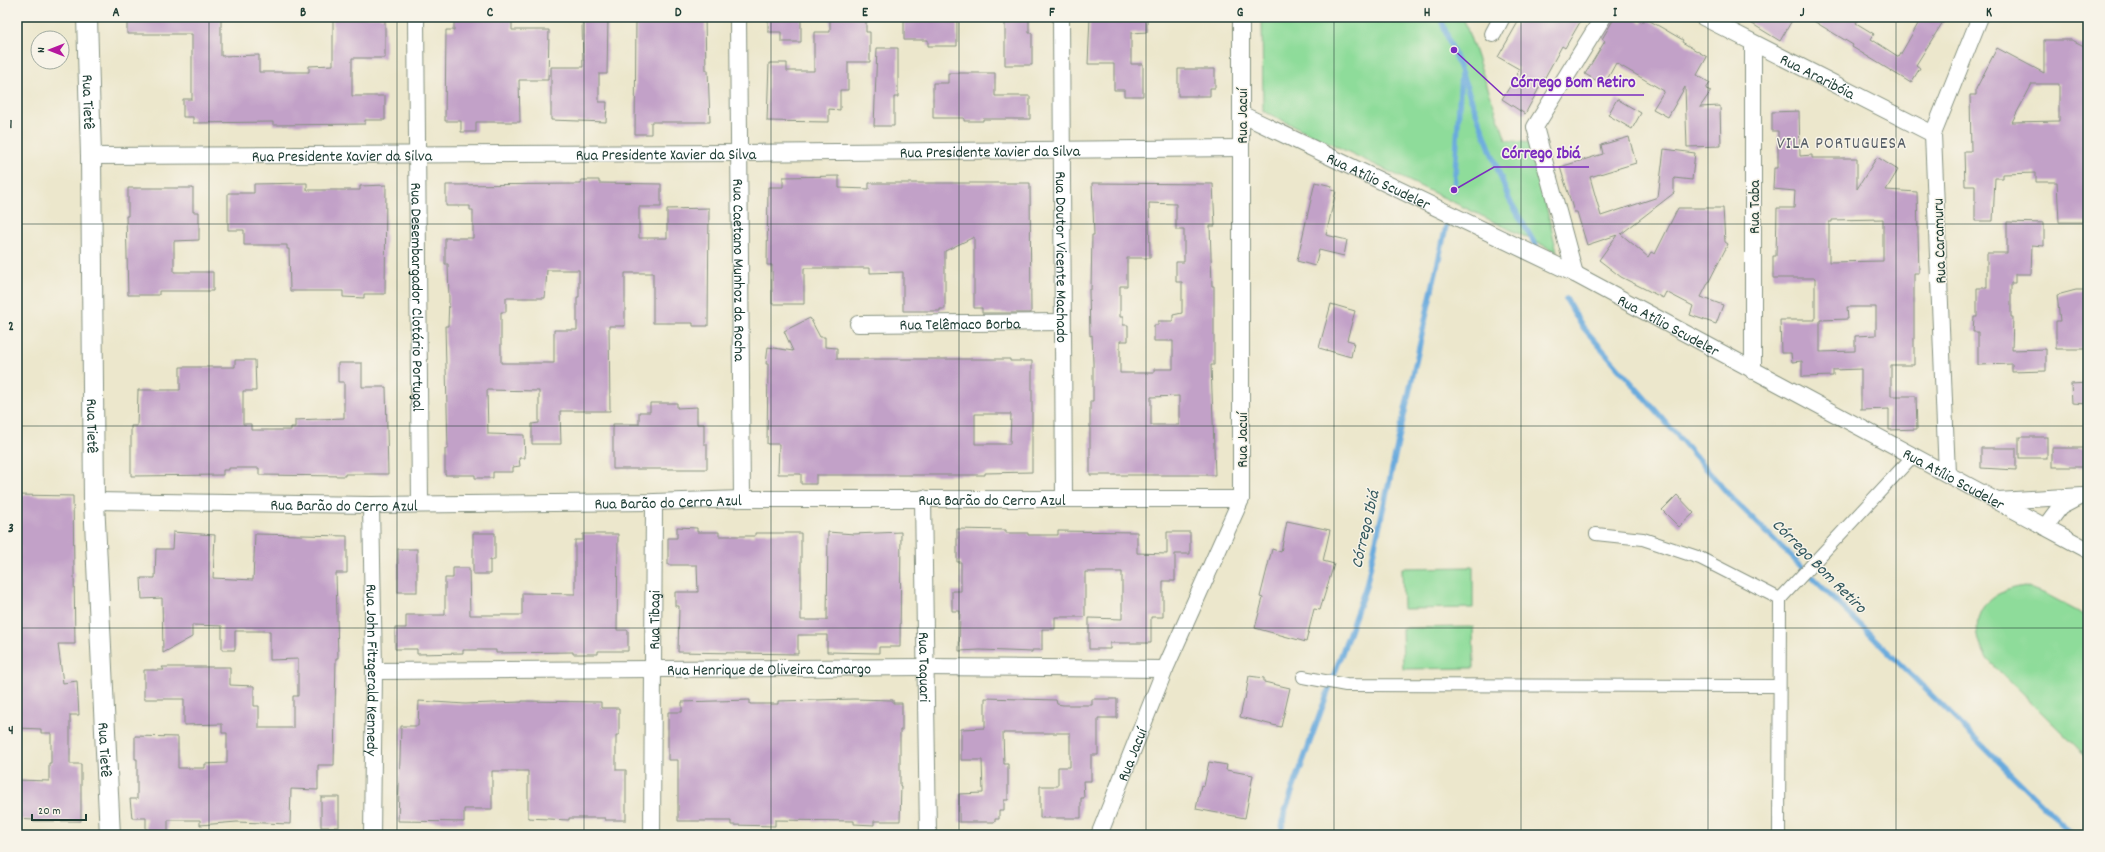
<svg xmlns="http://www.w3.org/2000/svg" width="2105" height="852" viewBox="0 0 2105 852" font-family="Dekko,sans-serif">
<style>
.green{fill:#8edc9a;stroke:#568c67}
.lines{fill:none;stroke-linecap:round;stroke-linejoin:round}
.stream{stroke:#69aadd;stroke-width:5.5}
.building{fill:#c2a1c8;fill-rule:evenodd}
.pedestrian-casing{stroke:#869280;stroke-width:14}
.minor-casing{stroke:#869280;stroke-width:18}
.tertiary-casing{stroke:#869280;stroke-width:22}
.pedestrian{stroke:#fff;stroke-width:12}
.minor{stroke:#fff;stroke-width:16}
.tertiary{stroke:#fff;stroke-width:20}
.grid{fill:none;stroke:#1f3d34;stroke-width:1;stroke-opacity:0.55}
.labels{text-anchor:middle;stroke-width:3;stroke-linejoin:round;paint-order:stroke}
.street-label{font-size:16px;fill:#1f3d34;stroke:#f7f3e8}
.neighbourhood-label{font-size:17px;letter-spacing:1px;fill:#586068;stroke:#f7f3e8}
.water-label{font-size:17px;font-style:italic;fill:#32585e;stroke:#f7f3e8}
.leader{fill:none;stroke:#7b2cbf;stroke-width:1.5}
.callout-dot{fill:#7b2cbf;stroke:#f7f3e8;stroke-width:1.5}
.callout-label{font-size:17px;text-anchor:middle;font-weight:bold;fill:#7b2cbf;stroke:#f7f3e8;stroke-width:3;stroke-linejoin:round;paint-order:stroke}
.neatline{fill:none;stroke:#1f3d34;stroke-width:1.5}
.grid-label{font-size:13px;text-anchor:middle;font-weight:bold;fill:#1f3d34}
</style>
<rect width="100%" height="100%" fill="#f7f3e8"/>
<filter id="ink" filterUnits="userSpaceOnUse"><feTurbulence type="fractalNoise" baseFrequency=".025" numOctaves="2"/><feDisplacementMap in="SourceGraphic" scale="8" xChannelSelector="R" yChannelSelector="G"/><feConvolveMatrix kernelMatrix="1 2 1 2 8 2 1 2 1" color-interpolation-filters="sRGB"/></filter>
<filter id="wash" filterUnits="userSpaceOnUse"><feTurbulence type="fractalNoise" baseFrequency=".012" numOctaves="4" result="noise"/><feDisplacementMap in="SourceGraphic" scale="16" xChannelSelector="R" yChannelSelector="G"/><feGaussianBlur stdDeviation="0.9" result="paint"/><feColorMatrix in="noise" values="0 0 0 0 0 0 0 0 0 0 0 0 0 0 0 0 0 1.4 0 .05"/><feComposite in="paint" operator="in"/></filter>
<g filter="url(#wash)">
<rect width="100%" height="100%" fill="#ece7cc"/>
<g class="green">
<path d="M1262,17H1463L1506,140L1531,143L1557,252L1263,111Z"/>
<path d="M1473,567V608L1403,609L1402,568Z"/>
<path d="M2025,586L2043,593L2088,617V758L1988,660C1964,620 1982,592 2025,586Z"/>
<path d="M1473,627L1474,668L1403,669L1402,628Z"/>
</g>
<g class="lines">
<g class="stream">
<path d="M1440,17L1509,199L1536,246"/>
<path d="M1454,190L1461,74"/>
<path d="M1566,299L1582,326L1730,496L2073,835"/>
<path d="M1281,835L1284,814L1366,586L1447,222"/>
</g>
</g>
<g id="blocks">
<g class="building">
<path d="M127,17H221V56L259,55V72H309V66L333,65V17H385V58H352V96H385V120H365V124L273,125V122L193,123V117H183V99H192V34H127Z"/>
<path d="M454,17H512V30H549L548,80H519L520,122H476V132H461V121H445L446,30H454Z"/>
<path d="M582,17H608L607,74H599V102H607L606,122L551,120V67H583Z"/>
<path d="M636,17H705L706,70H708L710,122H651V134H635Z"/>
<path d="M768,17H801V42H781V32H768Z"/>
<path d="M830,17H866V32H870V62H848V90H840V110L829,109V122L767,121L769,63H787V71H814V32H830Z"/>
<path d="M904,17H957V46H928V40H904Z"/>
<path d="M1005,17H1029V33H1032V65H1005Z"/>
<path d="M1090,17H1147V32L1131,33V64H1143V96H1124V90H1114V64H1088Z"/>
<path d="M1521,17H1583L1565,48L1562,46L1525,114L1502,99L1518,74L1517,73L1519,69L1498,57Z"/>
<path d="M1615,17H1633L1642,23L1645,18L1683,40L1682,42L1707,57L1697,75L1710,83L1706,89L1711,91L1700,107L1720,106L1721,146L1687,147L1685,87L1668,117L1653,109L1664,91L1616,63L1604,85L1585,74L1605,41L1602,39Z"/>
<path d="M1741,17H1794L1780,41Z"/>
<path d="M1807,17H1860L1856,23L1874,34L1871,39L1899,57L1922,17H1946L1916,65L1920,68L1911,83L1852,47L1853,45Z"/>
<path d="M2044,40H2072L2088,48V222H2059L2057,182H2036V173L2003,174V178H1995L1993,221H1975V186H1965L1964,151H1971L1970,95H1976V89L1997,48L2044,73ZM2032,84H2059V121L2012,122Z"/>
<path d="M877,48H898V97H894V126H874Z"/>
<path d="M1178,69H1215V88H1210V96H1178Z"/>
<path d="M948,73H995V96H1030V119H983V121H964V118H933V83H948Z"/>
<path d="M1617,99L1641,113L1632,129L1608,115Z"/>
<path d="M1799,111L1800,156L1812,155V158H1857V189L1877,157L1898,170L1886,190L1917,192L1919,273H1914V365H1891V396H1916L1917,429L1889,430V409L1861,410V369L1833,370V376L1802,377V361L1792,362L1791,353H1781L1780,320H1815V278H1773V256H1776L1777,208H1794L1795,191L1773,189L1774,168H1778V131H1772V112ZM1883,219V261L1829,262V222H1832V220ZM1847,307H1876V335L1855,336V351L1820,352V320L1848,319Z"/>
<path d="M1629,137L1636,163L1590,177L1601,216L1658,197L1664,149L1695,153L1692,180L1674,178V193L1621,234L1648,257L1651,252L1655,254L1678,208H1723L1725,242L1728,244L1701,297L1723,305L1716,324L1690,315L1693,306L1666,292L1663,298L1621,277L1599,260L1617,235L1587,245L1577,212H1574L1560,167L1603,154L1601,145Z"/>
<path d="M839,176V188L869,189V183H1030L1031,313H982V308H974V237L945,251V309H940V311H903V272L870,273V268H804V304H772V265H767L768,187H783V177Z"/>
<path d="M581,180H599V183L661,184V207H639V238H667V209L709,208L708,326H693V323H653V273H625V326H609L610,411H560L561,444H532V424L539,423V391L487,390L488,434L524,435L525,458H519L520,466L513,467V472H493V478H475V475H445V449H448L445,326H448L449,299L448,264H445V238H473V210H470V206H446V185L581,184ZM547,270H579V297H577V330H554V363H501V312H506V298H545Z"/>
<path d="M1315,182L1332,186L1331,190L1336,191L1326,235L1347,240L1344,256L1319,250L1315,266L1297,261Z"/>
<path d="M307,183V190H360V186L386,185L385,294H364V298L343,297V291H290L289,249H287V245H244V230H228V193H254V184Z"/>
<path d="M1092,183L1213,184L1215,226H1210L1212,286H1214V365H1211L1215,475H1090V401H1093V363L1092,335L1090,336L1089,290H1091L1092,235H1094ZM1149,203L1176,204V230H1184V262H1176V282H1182V313L1173,315V321H1158V325H1154V341H1173V369H1154V373H1120V341H1128V325H1123V317H1120V286H1127V258H1150ZM1179,396V425H1151V397Z"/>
<path d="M128,188H193V212H199V240L174,241V272H213V291H159V295H128L126,216H128Z"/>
<path d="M2007,222L2044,223V246L2032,245L2031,274H2015V283H2011V317H2013L2012,350L2046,349V371L2012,372V364L1978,365V332H1973L1974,317H1977V288H1987V253H2007Z"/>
<path d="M2076,290H2088V349H2056V321H2060L2057,295Z"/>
<path d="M1331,304L1355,311L1347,340L1354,342L1351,357L1319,348Z"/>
<path d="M810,318L820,337H825V347L837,348V359H1010V361H1032V472L985,473V475H816V484H801V474H778L779,444H767L768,364H766L768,347L793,351L784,331ZM975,414H1011L1010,444H975Z"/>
<path d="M235,360H255L256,391H243V424H251V430H291V427H295V420L344,418V382H338V363H362V387H386L388,474H345V476L259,475V468H229V470H223V475L131,476V426H137L138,390H180V367H235Z"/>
<path d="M2088,383V404L2072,403L2071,384Z"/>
<path d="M650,403H677V408L697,407V424H704V444H707V469H613V424H639V412H650Z"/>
<rect x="2019" y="437" width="28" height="21"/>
<path d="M1981,448H2016V470L1981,468Z"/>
<rect x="2052" y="448" width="36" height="19"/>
<path d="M17,495L73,496L75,644H58L63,683L77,681L79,715H70V764H81V821H33V820L17,819V780L49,781V763H51V733H41V729L17,728Z"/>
<path d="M1677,495L1694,513L1679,527L1662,510Z"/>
<path d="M1287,521L1330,530L1323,561L1334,564L1320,610L1314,609L1306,642L1255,628L1263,598L1260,597L1272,549L1281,552Z"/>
<path d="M677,527L697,528V532H719V536H755V533H801V620H827L828,532L854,534L901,532L900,647H879V653L827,652V635H798V654L678,652L679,606H675V592H698L697,565H668V538H677Z"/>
<path d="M957,529L1006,530V533H1028V535H1058V531L1137,532V553L1167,554V532H1190V554H1175V581H1163V617H1151V643H1110V649H1089V618L1122,619V572H1085V617H1055V629H1042V650H1032V652L980,650L959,651L960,611H952V591H961V562H957Z"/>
<path d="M173,532L215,535L213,578L253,580L255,534L347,536V573H336L338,658H336L334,765H318V790L291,789L290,824L237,822L200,825V820H168V834H146V818H132L130,799H137V759H135V736L178,737V768H205V764L227,763V733H222V724L184,725V699H144V670H164L162,667H230V685L254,686V706H259V728H293V696H298V659L270,660V631H235V650H222V626L192,625V637L163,653L162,598L142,599L141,578H155L156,549H172Z"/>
<path d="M473,533H495V560H490V574H473Z"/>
<path d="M583,534H618L617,630H628V651H598V654H573V652L496,653V650H463V653L417,654V649H395V628H406V615H445V578H453V568H469L470,615H522V593L575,594V540H583Z"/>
<rect x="398" y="549" width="19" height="43"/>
<path d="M1249,676L1264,678V682L1290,688L1281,727L1240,717L1244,699H1245Z"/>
<path d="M985,698L1056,700L1057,704L1063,705H1092V699H1117V718H1098V755H1091V781H1083L1084,798H1081V818H1040V786H1058V767H1070V733H1003L1004,764H1008V800H1004V810H999V819H995V822H959V794L983,793L982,760H961V729L985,728Z"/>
<path d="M854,699L893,700V703H902V730H900V786H901L900,821H874V825L854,824V821L775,820V826L731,825V821H678V760H668V712H682V702L750,700V704H778V701Z"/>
<path d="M419,701L465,704L522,702V701L601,702V708H619V735H616V770H626V820H605V818H569V820L528,818V771H492V809H464V822L398,821L401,726H418Z"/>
<path d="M1209,762L1227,765L1226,770L1253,775L1245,818L1196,809L1201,785L1204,786Z"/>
<rect x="321" y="797" width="18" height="30"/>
</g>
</g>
</g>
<g filter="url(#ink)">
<use href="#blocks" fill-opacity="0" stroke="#869280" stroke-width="1"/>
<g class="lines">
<g class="pedestrian-casing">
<g id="pedestrian">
<path d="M1596,534L1643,539L1700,558L1780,599L1913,456"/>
<path d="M1303,677L1346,685L1779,686"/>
<path d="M1779,835L1780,599"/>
</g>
</g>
<g class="minor-casing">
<g id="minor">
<path id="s1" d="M416,17L420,504"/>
<path id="s2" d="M738,17L742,499"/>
<path id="s3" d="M1061,17L1064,498"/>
<path id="s4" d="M1703,17L1933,134"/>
<path d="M1493,34L1502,17"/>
<path d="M1753,44V371"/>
<path id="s5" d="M1241,114L1575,274L2088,550"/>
<path id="s6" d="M91,156L740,153L1241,148"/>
<path d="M1575,274L1535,127L1603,17"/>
<path id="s7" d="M858,324L1062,322"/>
<path d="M1947,474L1933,134L1980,17"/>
<path id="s8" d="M923,498L928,835"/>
<path id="s9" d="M94,501L371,505L654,502L742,499H1241"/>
<path d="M1998,501L2083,496"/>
<path id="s10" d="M371,505L374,671L372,835"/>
<path d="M2045,527L2060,507L2079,497"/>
<path id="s11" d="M374,671L925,667L1165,669"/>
<path id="s12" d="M652,835L654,502"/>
<path id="s13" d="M1099,835L1165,669L1241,499V17"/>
</g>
</g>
<g class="tertiary-casing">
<g id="tertiary">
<path id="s14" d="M87,17L91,156L94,501L110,835"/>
</g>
</g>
<use href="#pedestrian" class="pedestrian"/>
<use href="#minor" class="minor"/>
<use href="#tertiary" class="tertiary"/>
</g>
</g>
<path class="grid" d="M209,17V835M397,17V835M584,17V835M771,17V835M959,17V835M1146,17V835M1334,17V835M1521,17V835M1708,17V835M1896,17V835M17,224H2088M17,426H2088M17,628H2088"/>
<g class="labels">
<g class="street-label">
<text dy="6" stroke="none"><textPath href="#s4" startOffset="129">Rua Araribóia</textPath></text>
<text dy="6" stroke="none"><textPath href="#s14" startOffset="85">Rua Tietê</textPath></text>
<text transform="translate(1241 116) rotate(-90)" y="6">Rua Jacuí</text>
<text dy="6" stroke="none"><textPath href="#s6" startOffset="899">Rua Presidente Xavier da Silva</textPath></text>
<text dy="6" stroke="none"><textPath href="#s6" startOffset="575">Rua Presidente Xavier da Silva</textPath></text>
<text dy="6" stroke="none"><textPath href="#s6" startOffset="251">Rua Presidente Xavier da Silva</textPath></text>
<text dy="6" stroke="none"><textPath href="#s5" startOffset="153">Rua Atílio Scudeler</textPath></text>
<text transform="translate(1753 207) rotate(-90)" y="6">Rua Taba</text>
<text transform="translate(1938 241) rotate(-92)" y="6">Rua Caramuru</text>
<text dy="6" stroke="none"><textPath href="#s3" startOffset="240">Rua Doutor Vicente Machado</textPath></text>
<text dy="6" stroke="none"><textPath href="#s2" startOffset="253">Rua Caetano Munhoz da Rocha</textPath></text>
<text dy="6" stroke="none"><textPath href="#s1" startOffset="280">Rua Desembargador Clotário Portugal</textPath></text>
<text dy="6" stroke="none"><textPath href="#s7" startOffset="102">Rua Telêmaco Borba</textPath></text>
<text dy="6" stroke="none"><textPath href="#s5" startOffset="477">Rua Atílio Scudeler</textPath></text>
<text dy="6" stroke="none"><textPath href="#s14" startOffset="409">Rua Tietê</textPath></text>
<text transform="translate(1241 440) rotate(-90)" y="6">Rua Jacuí</text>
<text dy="6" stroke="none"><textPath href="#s5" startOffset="801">Rua Atílio Scudeler</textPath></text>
<text dy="6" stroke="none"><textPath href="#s9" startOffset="898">Rua Barão do Cerro Azul</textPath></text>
<text dy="6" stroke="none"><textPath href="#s9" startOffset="574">Rua Barão do Cerro Azul</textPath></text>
<text dy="6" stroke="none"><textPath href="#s9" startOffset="250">Rua Barão do Cerro Azul</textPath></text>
<text dy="6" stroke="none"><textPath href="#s12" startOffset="215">Rua Tibagi</textPath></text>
<text dy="6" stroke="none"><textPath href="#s8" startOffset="169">Rua Taquari</textPath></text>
<text dy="6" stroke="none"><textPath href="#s11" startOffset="395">Rua Henrique de Oliveira Camargo</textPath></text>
<text dy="6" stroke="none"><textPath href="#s10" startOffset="165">Rua John Fitzgerald Kennedy</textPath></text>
<text dy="6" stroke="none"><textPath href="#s14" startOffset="733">Rua Tietê</textPath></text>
<text dy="6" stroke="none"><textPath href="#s13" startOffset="87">Rua Jacuí</textPath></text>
</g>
<g class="neighbourhood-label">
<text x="1842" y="148">VILA PORTUGUESA</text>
</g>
<g class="water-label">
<text transform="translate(1364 529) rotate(-77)" y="6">Córrego Ibiá</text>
<text transform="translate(1820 565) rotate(45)" y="6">Córrego Bom Retiro</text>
</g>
</g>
<path class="leader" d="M1454 50L1503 95H1644M1454 190L1494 167H1589"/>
<g class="callout-dot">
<circle cx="1454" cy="50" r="4"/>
<circle cx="1454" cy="190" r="4"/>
</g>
<g class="callout-label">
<text x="1573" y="87">Córrego Bom Retiro</text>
<text x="1541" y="158">Córrego Ibiá</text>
</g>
<rect width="2105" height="852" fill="none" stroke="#f7f3e8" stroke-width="44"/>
<g transform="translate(50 50) rotate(270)"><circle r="19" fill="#f7f3e8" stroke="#a1aaa0"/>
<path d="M0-3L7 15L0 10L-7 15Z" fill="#b5179e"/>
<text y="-6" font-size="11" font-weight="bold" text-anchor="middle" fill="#1f3d34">N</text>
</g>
<path d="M32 814v6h54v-6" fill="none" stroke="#1f3d34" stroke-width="2"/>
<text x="38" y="814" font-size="12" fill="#1f3d34" stroke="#f7f3e8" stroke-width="3" paint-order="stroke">20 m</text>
<rect x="22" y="22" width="2061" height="808" class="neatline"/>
<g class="grid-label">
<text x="116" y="16">A</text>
<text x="303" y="16">B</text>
<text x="490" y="16">C</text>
<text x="678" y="16">D</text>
<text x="865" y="16">E</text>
<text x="1052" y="16">F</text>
<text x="1240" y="16">G</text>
<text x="1427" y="16">H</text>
<text x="1615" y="16">I</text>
<text x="1802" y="16">J</text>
<text x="1989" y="16">K</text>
<text x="11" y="128">1</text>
<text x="11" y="330">2</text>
<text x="11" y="532">3</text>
<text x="11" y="734">4</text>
</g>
</svg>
